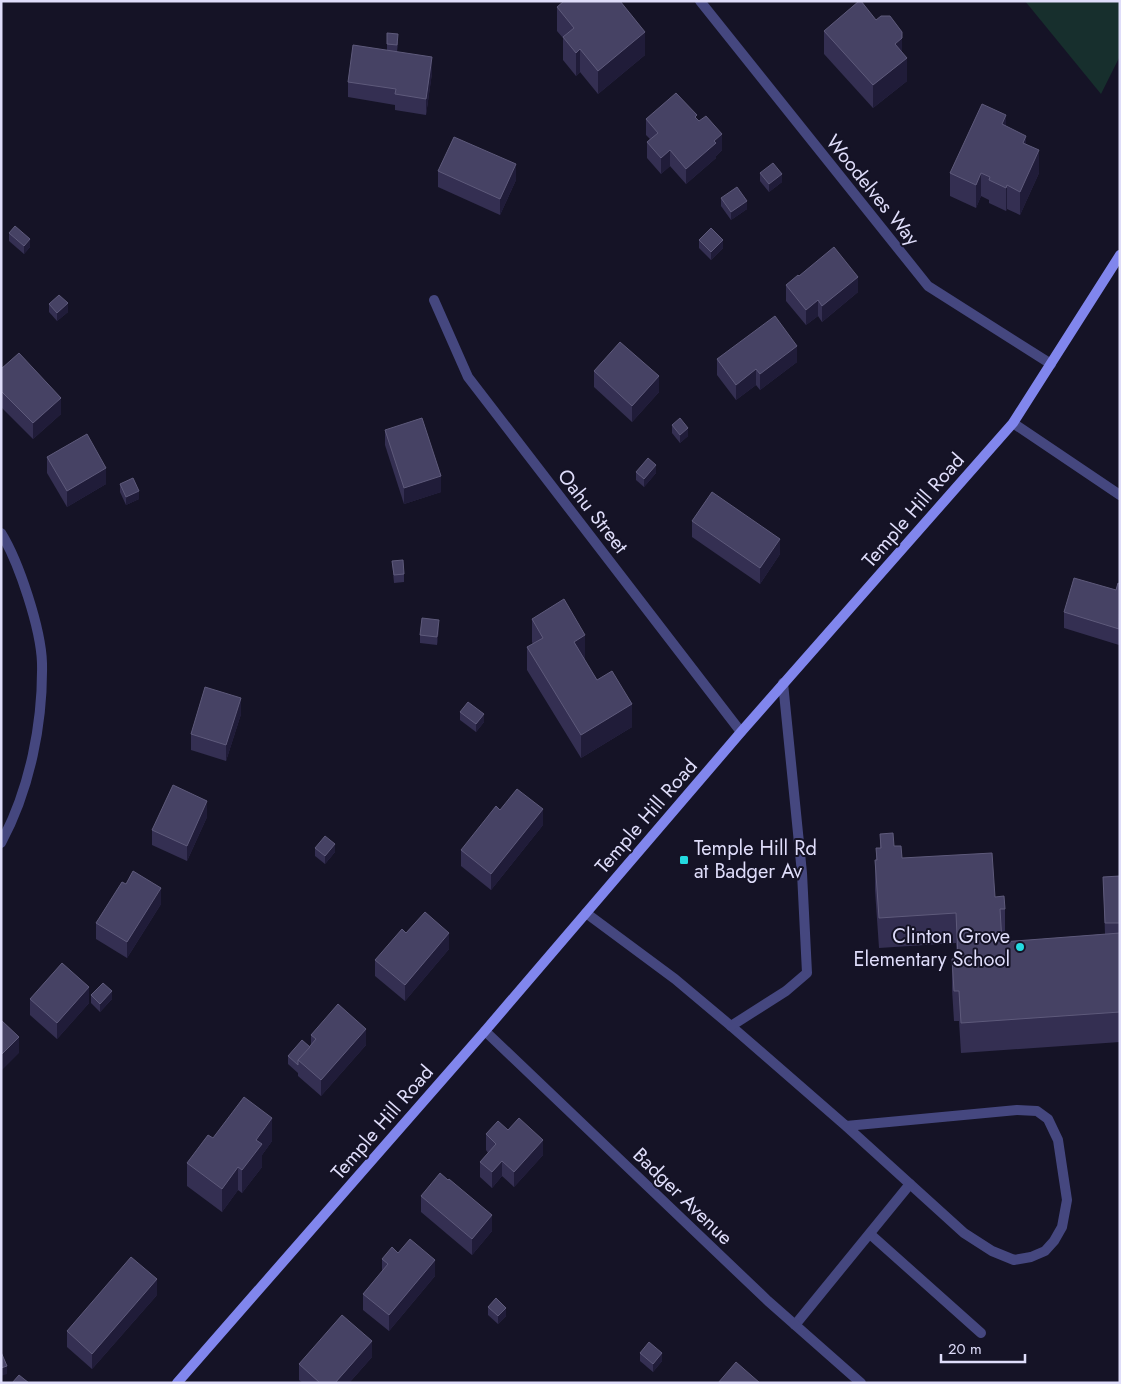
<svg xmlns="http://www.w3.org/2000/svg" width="1121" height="1384" viewBox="0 0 1121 1384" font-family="Jost,sans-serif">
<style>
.green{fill:#172f2d}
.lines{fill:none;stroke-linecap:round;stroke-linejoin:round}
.lane{stroke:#45477f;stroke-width:10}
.street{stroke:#45477f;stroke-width:10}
.secondary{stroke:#8186ed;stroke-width:10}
.wall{fill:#342f52}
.shaded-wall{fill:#201c39}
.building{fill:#464264;stroke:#5e5a7b}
.poi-dot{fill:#24dae0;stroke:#151326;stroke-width:2}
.labels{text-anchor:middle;stroke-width:4;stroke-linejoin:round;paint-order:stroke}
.street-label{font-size:20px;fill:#dfddfa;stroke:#151326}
.poi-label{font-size:20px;fill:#dfddfa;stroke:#151326;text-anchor:start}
</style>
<rect width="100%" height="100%" fill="#151326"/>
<path class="green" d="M1025,1H1120V56L1101,94Z"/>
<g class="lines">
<g class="lane">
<path d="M586,913L675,979L731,1026L846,1126L964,1233L992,1251L1014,1260L1031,1257L1045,1251L1054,1241L1062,1227L1067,1200L1058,1140L1048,1119L1037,1111L1017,1110L846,1126"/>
<path d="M731,1026L786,991L807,973L802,873L783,683"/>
<path d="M870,1234L981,1333"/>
<path d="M795,1325L910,1184"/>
</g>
<g class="street">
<path d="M700,1L928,286L1051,364"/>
<path d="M434,300L468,377L741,732"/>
<path d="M1013,423L1120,495"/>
<path d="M1,533C19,562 41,629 42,663C43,723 30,789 1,843"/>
<path d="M485,1031L768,1301L861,1383"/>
</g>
<path class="secondary" d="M177,1383L485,1031L741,732L1013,423L1120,255"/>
</g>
<g class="wall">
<path d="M557,7L645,55L598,94L580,72L576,76L563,60V38L557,31Z"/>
<path d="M824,31L902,53L907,81L873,108L824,54Z"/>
<path d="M398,42L397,52L432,73L426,115L395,110V105L348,97V82L387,50V44Z"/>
<path d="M646,119H697L722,150L716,156V158L686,184L670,166L661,174L647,158V142L650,139L646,135Z"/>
<path d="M1006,126L1026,144L1039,173L1020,215L1007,209L1006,211L989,203V200L981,196L976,208L950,196V173Z"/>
<path d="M438,171L516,180L500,215L438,187Z"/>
<path d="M760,173L782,182L769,192L760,181Z"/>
<path d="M721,198L747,209L731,220L721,206Z"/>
<path d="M9,233L30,247L24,254L9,241Z"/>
<path d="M699,240L723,248L711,260L699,248Z"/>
<path d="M799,276L858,292L822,322L818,316L806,325L786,301V285Z"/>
<path d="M49,304L68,312L57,321L49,312Z"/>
<path d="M717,359L797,362L760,390L756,385L736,400L717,375Z"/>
<path d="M1,369L61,414L33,439L1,407Z"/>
<path d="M594,371L659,392L632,422L594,387Z"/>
<path d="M672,425L688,436L680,443L672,433Z"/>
<path d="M385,430L441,492L404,504L385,445Z"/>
<path d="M47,457L106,484L67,507L47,473Z"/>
<path d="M636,472L656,473L644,487L636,480Z"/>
<path d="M120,484L139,499L126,505L120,492Z"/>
<path d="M692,521L780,554L760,584L692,537Z"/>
<path d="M392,561L404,574V582L394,583Z"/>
<path d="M1120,584L1119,645L1064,628V612L1116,590Z"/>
<path d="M532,619L585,658L584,659L597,680L632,727L581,758L527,670V647L533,644L532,642Z"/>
<path d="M439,628L437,645L420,643V635Z"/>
<path d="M460,712L484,722L476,732L460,720Z"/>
<path d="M241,714L226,761L191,750V734Z"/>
<path d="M207,817L187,861L152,845V830Z"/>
<path d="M543,825L491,890L461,866V850Z"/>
<path d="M880,834L894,846L902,858L995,897L1005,909V939H1001L1002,942L1105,934L1103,877L1120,876V1042L961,1053L959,1021H954L952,989V959L957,958L956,943L879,948L875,890V860H876V848H880Z"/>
<path d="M315,848L335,852L325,864L315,856Z"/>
<path d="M161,904L127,958L96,939V923Z"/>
<path d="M406,933L449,949L405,1001L375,976V960Z"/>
<path d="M91,995L112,999L100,1012L91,1003Z"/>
<path d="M30,999L89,1003L57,1039L30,1015Z"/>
<path d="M311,1035L366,1045L321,1096L298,1076V1073L288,1064V1056L310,1047L311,1045Z"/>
<path d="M508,1130L543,1155L514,1187L502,1176L492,1188L480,1177V1162L488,1153L486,1150V1134Z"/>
<path d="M213,1138L272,1141L262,1155V1167L242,1193L238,1190L222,1212L187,1186V1163Z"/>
<path d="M421,1196L492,1231L472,1255L421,1212Z"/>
<path d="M398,1253L435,1276L389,1331L363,1310V1294L382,1271V1259Z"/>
<path d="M157,1295L92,1369L67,1347V1331Z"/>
<path d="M488,1307L506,1316L498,1324L488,1315Z"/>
<path d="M640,1353L662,1361L653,1372L640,1361Z"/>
<path d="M372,1357L349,1383H303L299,1380V1364Z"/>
</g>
<g class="shaded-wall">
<path d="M645,32V55L598,94V71Z"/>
<path d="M902,32V55L895,44Z"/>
<path d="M580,49V72L576,76V53Z"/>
<path d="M432,57V73L426,115V99Z"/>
<path d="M907,58V81L873,108V85Z"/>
<path d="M1006,115V139L1002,124Z"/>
<path d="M722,134V150L716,156V158L686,184V169Z"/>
<path d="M1026,136V159L1023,143Z"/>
<path d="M670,150V166L661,174V158Z"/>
<path d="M1039,150V173L1020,215V192Z"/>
<path d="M516,164V180L500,215V199Z"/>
<path d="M981,173V196L976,208V185Z"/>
<path d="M782,174V182L769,192V184Z"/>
<path d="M1007,185V209L1006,211V188Z"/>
<path d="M747,201V209L731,220V212Z"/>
<path d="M30,239V247L24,254V246Z"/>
<path d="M723,240V248L711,260V252Z"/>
<path d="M858,277V292L822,322V306Z"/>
<path d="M818,300V316L806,325V310Z"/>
<path d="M68,303V312L57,321V313Z"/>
<path d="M797,346V362L760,390V374Z"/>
<path d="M756,369V385L736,400V385Z"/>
<path d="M659,376V392L632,422V406Z"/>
<path d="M61,398V414L33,439V423Z"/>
<path d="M688,428V436L680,443V435Z"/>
<path d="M656,465V473L644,487V479Z"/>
<path d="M106,468V484L67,507V491Z"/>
<path d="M441,476V492L404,504V488Z"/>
<path d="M139,491V499L126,505V497Z"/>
<path d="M780,539V554L760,584V568Z"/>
<path d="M439,620V628L437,645V637Z"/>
<path d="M585,635V658L574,665V642Z"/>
<path d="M241,698V714L226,761V745Z"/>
<path d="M632,704V727L581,758V735Z"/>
<path d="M484,714V722L476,732V724Z"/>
<path d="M207,801V817L187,861V846Z"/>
<path d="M543,809V825L491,890V874Z"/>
<path d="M335,844V852L325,864V856Z"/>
<path d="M161,888V904L127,958V942Z"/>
<path d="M449,933V949L405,1001V985Z"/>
<path d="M89,987V1003L57,1039V1023Z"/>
<path d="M112,991V999L100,1012V1004Z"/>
<path d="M366,1029V1045L321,1096V1080Z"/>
<path d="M19,1037V1053L1,1071V1055Z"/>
<path d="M272,1118V1141L262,1155V1167L242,1193V1170L256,1140Z"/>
<path d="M543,1140V1155L514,1187V1172Z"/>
<path d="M502,1161V1176L492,1188V1172Z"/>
<path d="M238,1167V1190L222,1212V1189Z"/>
<path d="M492,1215V1231L472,1255V1239Z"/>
<path d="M435,1260V1276L389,1331V1315Z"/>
<path d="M157,1279V1295L92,1369V1354Z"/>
<path d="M506,1308V1316L498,1324V1316Z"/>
<path d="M372,1341V1357L349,1383H335Z"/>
<path d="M662,1353V1361L653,1372V1364Z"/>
<path d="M7,1366V1374L1,1376V1368Z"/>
</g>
<g class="building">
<path d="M564,1H620L645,32L598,71L580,49L576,53L563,37L574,28L557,7Z"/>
<path d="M859,1H861L876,20L881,16H890L902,32V38L895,44L907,58L873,85L824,31Z"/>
<path d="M387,33L398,34L397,45L387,44Z"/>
<path d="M353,45L432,57L426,99L395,94L396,89L348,82Z"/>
<path d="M676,93L697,115L695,117L699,121L706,116L722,134L714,141L716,143L686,169L670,150L661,158L647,142L658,133L646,119Z"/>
<path d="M982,104L1006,115L1002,124L1026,136L1023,143L1039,150L1020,192L1007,185L1006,188L989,180L990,177L981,173L976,185L950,173Z"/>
<path d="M454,137L516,164L500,199L438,171Z"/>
<path d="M773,163L782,174L769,184L760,173Z"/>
<path d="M737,187L747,201L731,212L721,198Z"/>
<path d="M15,226L30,239L24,246L9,233Z"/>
<path d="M711,228L723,240L711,252L699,240Z"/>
<path d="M834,247L858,277L822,306L818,300L806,310L786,285L798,275L799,276Z"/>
<path d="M59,295L68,303L57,313L49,304Z"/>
<path d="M775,316L797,346L760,374L756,369L736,385L717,359Z"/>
<path d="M620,342L659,376L632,406L594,371Z"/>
<path d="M19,353L61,398L33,423L1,391V369Z"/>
<path d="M422,418L441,476L404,488L385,430Z"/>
<path d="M680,418L688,428L680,435L672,425Z"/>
<path d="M87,434L106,468L67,491L47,457Z"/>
<path d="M648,458L656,465L644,479L636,472Z"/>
<path d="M133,478L139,491L126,497L120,484Z"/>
<path d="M712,492L780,539L760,568L692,521Z"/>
<path d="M403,560L404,574L394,575L392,561Z"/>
<path d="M1074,578L1116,590L1118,583L1120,584L1119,629L1064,612Z"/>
<path d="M564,599L585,635L574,642L597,680L612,671L632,704L581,735L527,647L543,638L532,619Z"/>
<path d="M422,618L439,620L437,637L420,635Z"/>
<path d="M205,687L241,698L226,745L191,734Z"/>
<path d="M468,702L484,714L476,724L460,712Z"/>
<path d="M173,785L207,801L187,846L152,830Z"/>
<path d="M517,789L543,809L491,874L461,850L496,806L500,810Z"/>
<path d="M893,833L894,846H901L902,858L992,853L995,897L1004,896L1005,909H1000L1002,942L1120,933V1012L961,1023L959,991H954L952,959L958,958L956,913L879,918L875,860H877L876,848H881L880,834Z"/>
<path d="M325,836L335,844L325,856L315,848Z"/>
<path d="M133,871L161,888L127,942L96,923L122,882L126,884Z"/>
<path d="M1120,876V923H1105L1103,877Z"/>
<path d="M425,912L449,933L405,985L375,960L402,929L406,933Z"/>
<path d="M62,963L89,987L57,1023L30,999Z"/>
<path d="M103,983L112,991L100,1004L91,995Z"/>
<path d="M338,1004L366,1029L321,1080L298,1060L316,1039L311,1035Z"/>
<path d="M1,1020L19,1037L1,1055Z"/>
<path d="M302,1040L310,1047L298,1060V1065L288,1056Z"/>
<path d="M244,1097L272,1118L256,1140L262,1144L242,1170L238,1167L222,1189L187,1163L208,1135L213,1138Z"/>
<path d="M519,1118L543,1140L514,1172L502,1161L492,1172L480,1162L496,1144L486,1134L498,1121L508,1130Z"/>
<path d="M440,1173L448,1180L449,1179L492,1215L472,1239L421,1196Z"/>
<path d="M410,1239L435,1260L389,1315L363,1294L388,1264L382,1259L392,1247L398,1253Z"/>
<path d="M131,1257L157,1279L92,1354L67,1331Z"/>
<path d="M496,1298L506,1308L498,1316L488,1307Z"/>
<path d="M342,1315L372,1341L335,1383H320L299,1364Z"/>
<path d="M649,1342L662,1353L653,1364L640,1353Z"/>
<path d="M1,1352L7,1366L1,1368Z"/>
<path d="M736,1362L760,1383H718Z"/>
<path d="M19,1375L29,1383H12Z"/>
</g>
<g class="poi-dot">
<rect x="679" y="855" width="10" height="10" rx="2.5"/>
<circle cx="1020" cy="947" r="5"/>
</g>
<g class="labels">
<g class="street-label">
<text transform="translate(873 190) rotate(51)" y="7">Woodelves Way</text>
<text transform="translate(913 510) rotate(-49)" y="7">Temple Hill Road</text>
<text transform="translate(593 511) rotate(52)" y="7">Oahu Street</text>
<text transform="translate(646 816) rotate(-49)" y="7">Temple Hill Road</text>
<text transform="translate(382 1122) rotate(-49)" y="7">Temple Hill Road</text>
<text transform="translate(683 1196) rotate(44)" y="7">Badger Avenue</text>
</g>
<g class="poi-label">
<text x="694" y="855">Temple Hill Rd<tspan x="694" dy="23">at Badger Av</tspan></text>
<text x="1010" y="943" text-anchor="end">Clinton Grove<tspan x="1010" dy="23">Elementary School</tspan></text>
</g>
</g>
<rect width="1121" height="1384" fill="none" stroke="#dfddfa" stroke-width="5"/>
<path d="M941 1354v8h84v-8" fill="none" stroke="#dfddfa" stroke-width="2.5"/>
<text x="948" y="1354" font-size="15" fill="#dfddfa" stroke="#151326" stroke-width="4" paint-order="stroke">20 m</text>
</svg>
